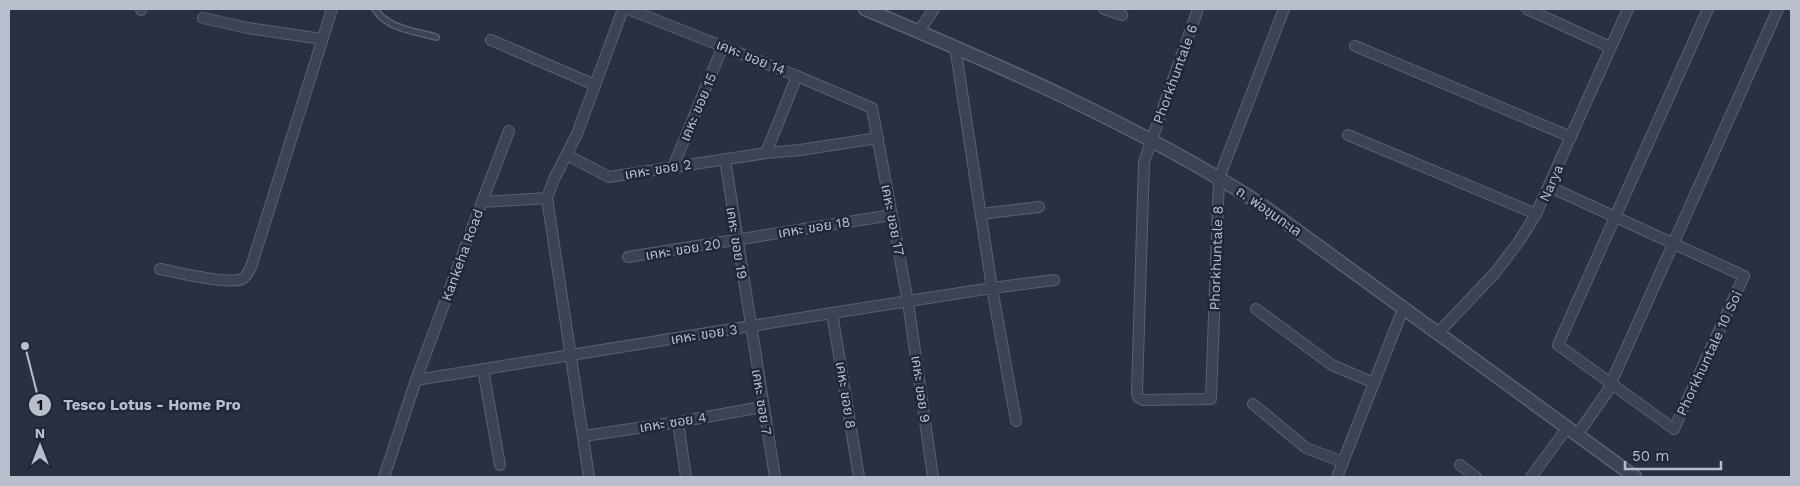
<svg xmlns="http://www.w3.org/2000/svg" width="1800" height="486" viewBox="0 0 1800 486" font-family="'Work Sans','Noto Sans Thai',sans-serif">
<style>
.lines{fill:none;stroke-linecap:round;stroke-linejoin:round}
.service-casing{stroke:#5a606f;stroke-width:8}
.minor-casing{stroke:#5a606f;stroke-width:12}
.tertiary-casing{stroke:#5a606f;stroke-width:15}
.service{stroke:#3c4352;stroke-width:5}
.minor{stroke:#3c4352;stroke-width:10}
.tertiary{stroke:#3c4352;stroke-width:12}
.labels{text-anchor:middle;stroke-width:5;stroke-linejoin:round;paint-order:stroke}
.street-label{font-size:14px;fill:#b9becc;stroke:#202737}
.leader{fill:none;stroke:#b9becc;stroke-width:2}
.callout-dot{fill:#b9becc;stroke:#202737;stroke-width:2}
.mark-label{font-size:15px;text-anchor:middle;font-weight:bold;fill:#111}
.callout-label{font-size:15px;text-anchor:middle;font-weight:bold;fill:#b9becc;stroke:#202737;stroke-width:5;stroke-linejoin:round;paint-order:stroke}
</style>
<rect width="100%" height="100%" fill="#283042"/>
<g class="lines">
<g class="service-casing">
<path id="service" d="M375,9C387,29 415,31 436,37"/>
</g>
<g class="minor-casing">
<g id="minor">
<path d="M628,9L797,76L872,108L908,302L933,477"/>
<path d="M1104,9L1122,15"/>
<path d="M1198,9L1144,162L1137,392L1138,397L1143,400L1211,399L1219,178L1284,9"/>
<path d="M1527,9L1610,47"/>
<path d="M141,10V9"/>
<path d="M203,18L248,28L322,39"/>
<path d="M919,31L934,9"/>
<path d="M491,40L595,85"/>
<path d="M955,46L992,288L1016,421"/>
<path d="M1355,46L1571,137"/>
<path d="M1348,135L1536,214"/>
<path d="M766,153L797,76"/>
<path d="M567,155L609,177L766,153L800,150L878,138"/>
<path d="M725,159L775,477"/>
<path d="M673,167L723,46"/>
<path d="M1550,187C1615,217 1680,246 1744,276L1674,429L1558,345L1708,9"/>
<path d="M482,202L509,131"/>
<path d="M981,214L1039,207"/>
<path d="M628,257L892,215"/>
<path d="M160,269C176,272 229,285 242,279C246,277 249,271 251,267L332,9"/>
<path d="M1256,309L1332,365L1374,383"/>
<path d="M832,313L859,477"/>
<path d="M1437,334L1495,273L1520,240L1536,214L1628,9"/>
<path d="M483,369L500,465"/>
<path d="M416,380L832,313L992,288L1054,280"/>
<path d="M1253,404L1306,448L1343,462"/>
<path d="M678,422L686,477"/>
<path d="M1577,435L1607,392L1778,9"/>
<path d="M584,436L678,422L762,407"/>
<path d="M1460,465L1476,477"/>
<path d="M384,477L416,380L482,202L547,198"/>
<path d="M589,477L547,198L554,179L577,134L623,9"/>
<path d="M1337,477L1403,309"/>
<path d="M1531,477L1567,428"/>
</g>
</g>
<g class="tertiary-casing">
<path id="tertiary" d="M865,9C1001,66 1135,124 1259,203L1635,477"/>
</g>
<use href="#service" class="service"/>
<use href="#minor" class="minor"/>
<use href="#tertiary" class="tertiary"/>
</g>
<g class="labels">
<g class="street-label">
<text transform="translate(751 57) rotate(22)" y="5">เคหะ ขอย 14</text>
<text transform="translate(1175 74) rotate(-70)" y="5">Phorkhuntale 6</text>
<text transform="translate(698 107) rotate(-67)" y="5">เคหะ ขอย 15</text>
<text transform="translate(658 169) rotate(-9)" y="5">เคหะ ขอย 2</text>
<text transform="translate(1551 183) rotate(-66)" y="5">Narya</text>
<text transform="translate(1269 211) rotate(35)" y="5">ถ. พ่อขุนทะเล</text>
<text transform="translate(893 220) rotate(79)" y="5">เคหะ ขอย 17</text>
<text transform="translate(814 227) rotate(-9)" y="5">เคหะ ขอย 18</text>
<text transform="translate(737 243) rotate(81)" y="5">เคหะ ขอย 19</text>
<text transform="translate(683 249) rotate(-9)" y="5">เคหะ ขอย 20</text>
<text transform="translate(462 255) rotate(-70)" y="5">Kankeha Road</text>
<text transform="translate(1216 258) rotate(-88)" y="5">Phorkhuntale 8</text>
<text transform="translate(704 334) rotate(-9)" y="5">เคหะ ขอย 3</text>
<text transform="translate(1709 353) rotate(-65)" y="5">Phorkhuntale 10 Soi</text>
<text transform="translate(921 389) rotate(82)" y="5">เคหะ ขอย 9</text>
<text transform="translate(846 395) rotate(81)" y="5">เคหะ ขอย 8</text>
<text transform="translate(762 402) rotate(81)" y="5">เคหะ ซอย 7</text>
<text transform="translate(673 422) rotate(-9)" y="5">เคหะ ซอย 4</text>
</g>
</g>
<path class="leader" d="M25 346L40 405"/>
<g class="callout-dot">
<circle cx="25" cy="346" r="5"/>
<circle cx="40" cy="405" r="12"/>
</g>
<g class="mark-label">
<text x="40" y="410">1</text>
</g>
<g class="callout-label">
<text x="152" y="410">Tesco Lotus - Home Pro</text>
</g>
<rect width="1800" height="486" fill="none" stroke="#b9becc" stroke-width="20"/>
<g transform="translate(40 446)" stroke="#202737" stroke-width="4" paint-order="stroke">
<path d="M0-4L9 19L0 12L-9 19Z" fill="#b9becc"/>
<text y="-8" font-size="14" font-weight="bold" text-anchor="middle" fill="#b9becc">N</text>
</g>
<path d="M1625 461v8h96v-8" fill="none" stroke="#b9becc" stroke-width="2.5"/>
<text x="1632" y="461" font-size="15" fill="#b9becc" stroke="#202737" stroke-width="4" paint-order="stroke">50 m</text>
</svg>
